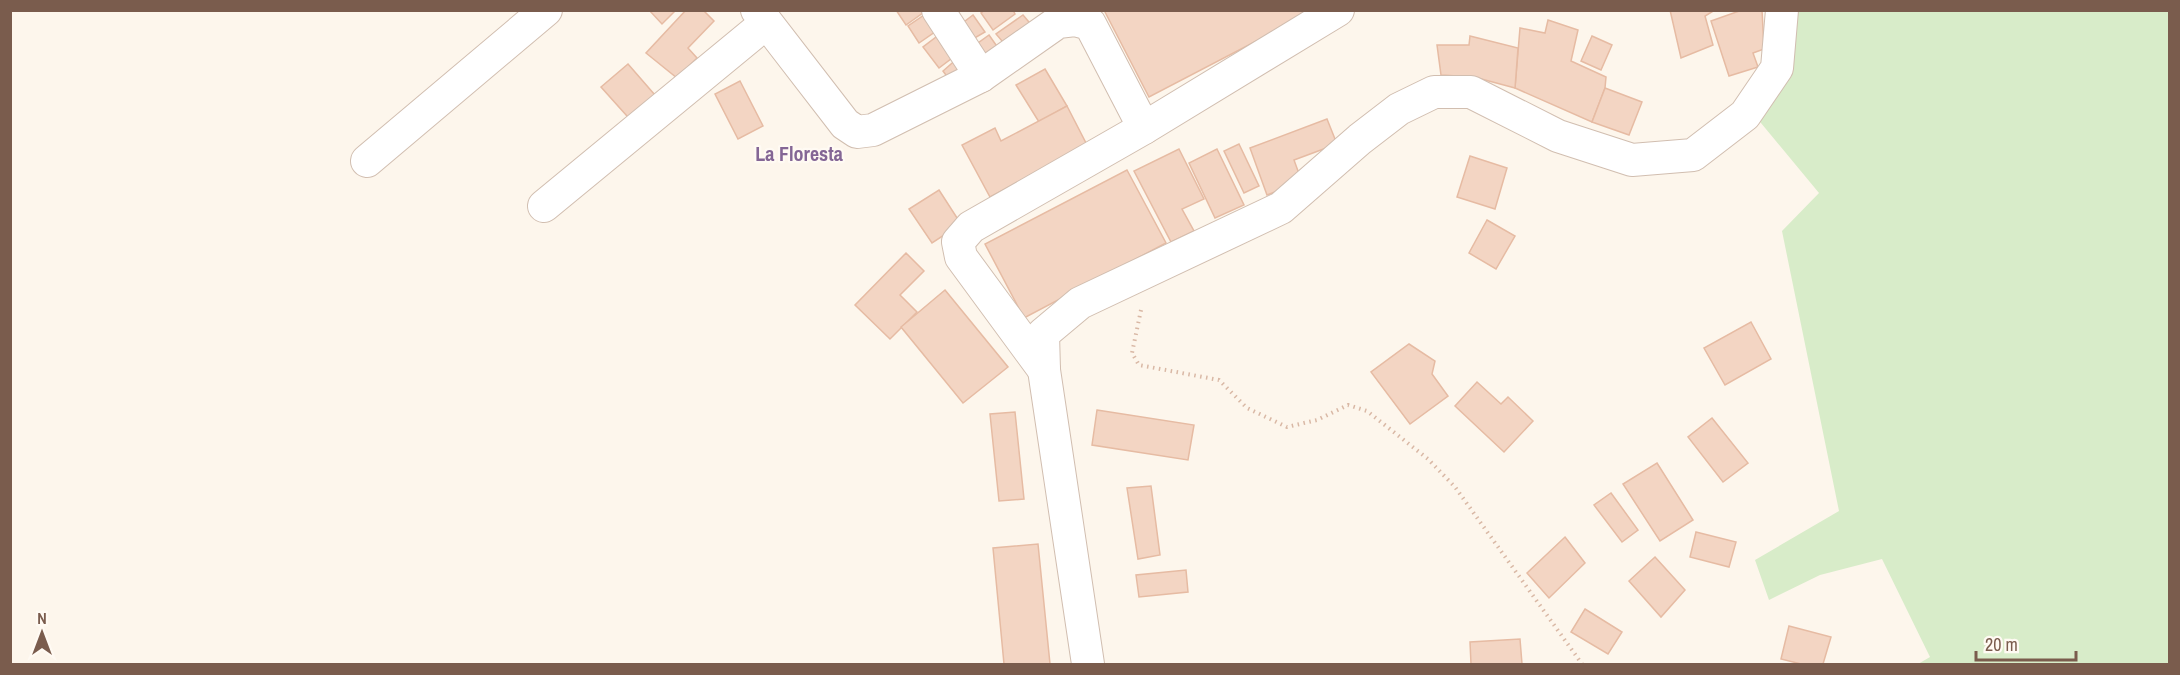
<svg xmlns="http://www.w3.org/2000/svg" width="2180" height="675" viewBox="0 0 2180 675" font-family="'Archivo Narrow',sans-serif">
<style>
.green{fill:#d8ecc9}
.building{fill:#f3d5c3;stroke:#e6bba3;stroke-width:1.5}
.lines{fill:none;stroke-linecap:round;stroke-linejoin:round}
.minor-casing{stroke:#d1beb0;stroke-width:34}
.path{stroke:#d9b8a5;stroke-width:4;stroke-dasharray:1.5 4.5;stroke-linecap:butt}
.minor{stroke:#fff;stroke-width:32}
.labels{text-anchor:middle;stroke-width:4.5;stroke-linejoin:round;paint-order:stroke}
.quarter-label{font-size:20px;font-weight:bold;fill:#846695;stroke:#fffaf3}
</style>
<rect width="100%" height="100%" fill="#fdf6ec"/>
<path class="green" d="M1794,11H2169V664H1918L1930,657L1882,559L1820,575L1769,600L1755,560L1839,511L1782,231L1819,193L1756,117Z"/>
<g class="building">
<path d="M649,10H676L662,24Z"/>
<path d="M686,10H703L714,21L688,48L697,58L677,78L646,53Z"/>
<path d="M896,10H927L906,25Z"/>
<path d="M985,10H1013L1015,14L993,30L981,13Z"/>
<path d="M1104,10H1316L1149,97Z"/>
<path d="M1670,10H1715L1705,16L1713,45L1681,58Z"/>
<path d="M1742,10H1762L1764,49L1753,53L1758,67L1729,76L1711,21Z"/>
<path d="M930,11L942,27L919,43L908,26Z"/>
<path d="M973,15L985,32L966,43L956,28Z"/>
<path d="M1023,15L1034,28L1008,48L996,34Z"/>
<path d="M1548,20L1578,30L1571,61L1606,77L1605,88L1592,122L1515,88L1520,28L1545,33Z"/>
<path d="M944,31L960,52L939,68L923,47Z"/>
<path d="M989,35L1001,52L978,67L967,51Z"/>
<path d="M1470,36L1518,48L1515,88L1474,77L1441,75L1437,45H1469Z"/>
<path d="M1592,36L1612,45L1601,70L1581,61Z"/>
<path d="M959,57L973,71L954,86L943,71Z"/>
<path d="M628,64L661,102L635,125L601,87Z"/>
<path d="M1045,69L1067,106L1039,122L1016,85Z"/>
<path d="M740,81L763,126L738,139L715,94Z"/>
<path d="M1605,88L1642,102L1629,135L1592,122Z"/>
<path d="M1067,106L1087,145L990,197L962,145L995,128L1001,141Z"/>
<path d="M1327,119L1337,144L1294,160L1302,182L1267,195L1250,148Z"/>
<path d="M1239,144L1259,186L1244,193L1224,151Z"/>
<path d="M1179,149L1204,199L1182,209L1194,231L1171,242L1134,171Z"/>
<path d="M1217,149L1244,205L1215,218L1189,163Z"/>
<path d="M1470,156L1507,168L1495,209L1457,197Z"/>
<path d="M1127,170L1166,243L1024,318L985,244Z"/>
<path d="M939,190L961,224L932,243L909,209Z"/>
<path d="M1487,220L1515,236L1496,269L1469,253Z"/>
<path d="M906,253L924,271L900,295L917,312L890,339L855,305Z"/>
<path d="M945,290L1008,367L963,403L901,327Z"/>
<path d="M1751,322L1771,359L1725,385L1704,348Z"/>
<path d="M1409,344L1435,361L1432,374L1448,396L1410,424L1371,372Z"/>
<path d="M1477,382L1501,404L1508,397L1533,421L1504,452L1455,406Z"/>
<path d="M1097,410L1194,425L1188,460L1092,445Z"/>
<path d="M1015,412L1024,499L999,501L990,414Z"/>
<path d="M1712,418L1748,463L1723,482L1688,437Z"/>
<path d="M1657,463L1693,520L1660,541L1623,484Z"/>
<path d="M1151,486L1160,555L1138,559L1127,488Z"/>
<path d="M1611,493L1638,530L1622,542L1594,505Z"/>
<path d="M1696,532L1736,542L1729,567L1690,557Z"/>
<path d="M1565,537L1585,563L1549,598L1527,573Z"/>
<path d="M1038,544L1050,664H1004L993,548Z"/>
<path d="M1655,557L1685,590L1661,617L1629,581Z"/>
<path d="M1186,570L1188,592L1139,597L1136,575Z"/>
<path d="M1585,609L1622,632L1608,654L1571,632Z"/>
<path d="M1789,626L1831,637L1823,664H1801L1781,659Z"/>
<path d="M1520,639L1522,664H1471L1470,642Z"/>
</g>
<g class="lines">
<g class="minor-casing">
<g id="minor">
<path d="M757,10L845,124L857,132L873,130L981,76L1058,22L1075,20L1090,24L1144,128"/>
<path d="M938,10L981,76"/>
<path d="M367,161L546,10"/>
<path d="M544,206L766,23"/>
<path d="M1044,370L961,257L958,242L971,227L1144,128L1338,10"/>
<path d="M1088,664L1044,370L1043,334L1080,303L1281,208L1360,139L1399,109L1434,92H1471L1558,136L1632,160L1693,155L1745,115L1777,68L1782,10"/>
</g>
</g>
<path class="path" d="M1141,310L1132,353L1139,365L1219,380L1247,408L1287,427L1317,420L1348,405L1367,411L1428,459L1455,487L1582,664"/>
<use href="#minor" class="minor"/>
</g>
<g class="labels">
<g class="quarter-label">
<text x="799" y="161">La Floresta</text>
</g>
</g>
<rect width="2180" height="675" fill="none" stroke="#7a5c4d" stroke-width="24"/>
<g transform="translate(42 633)" stroke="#fffaf3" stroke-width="4.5" paint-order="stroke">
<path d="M0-4.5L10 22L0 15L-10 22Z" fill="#7a5c4d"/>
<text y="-9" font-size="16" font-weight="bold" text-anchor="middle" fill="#7a5c4d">N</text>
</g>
<path d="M1976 651v9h100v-9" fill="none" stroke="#7a5c4d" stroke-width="3"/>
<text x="1985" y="651" font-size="18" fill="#7a5c4d" stroke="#fffaf3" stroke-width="4.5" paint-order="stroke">20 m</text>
</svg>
